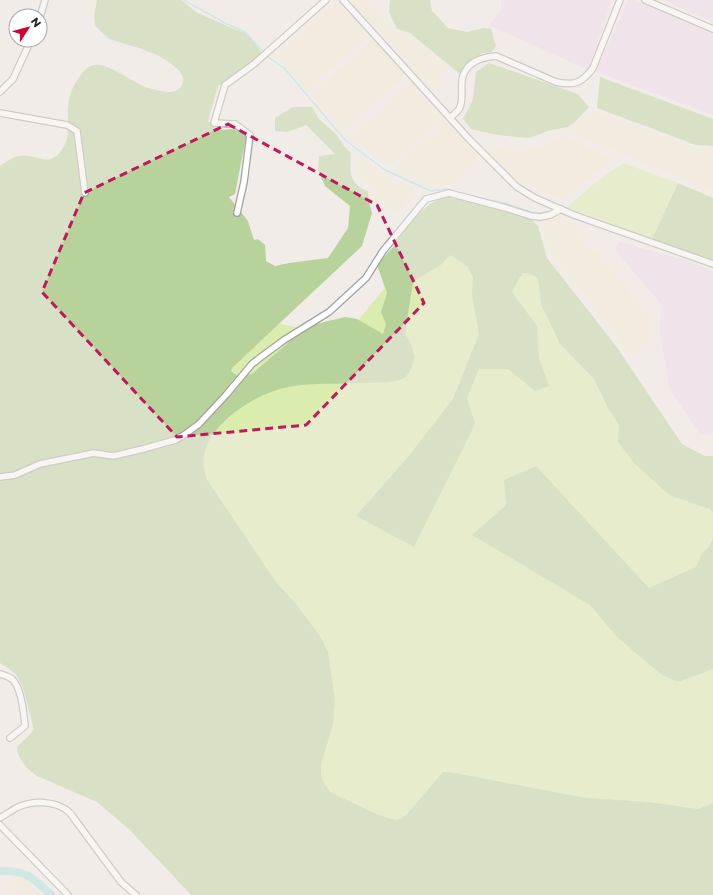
<svg xmlns="http://www.w3.org/2000/svg" width="713" height="895" viewBox="0 0 713 895" font-family="Montserrat,sans-serif">
<style>
.industrial{fill:#eadaeb}
.farmland{fill:#f0ecd4}
.grass{fill:#daecae}
.forest{fill:#b8d29c}
.lines{fill:none;stroke-linecap:round;stroke-linejoin:round}
.stream{stroke:#a8e0e0;stroke-width:1.5}
.river{stroke:#a8e0e0;stroke-width:8}
.minor-casing{stroke:#a3a3a3;stroke-width:8}
.minor{stroke:#fff;stroke-width:5.5}
.marked{fill:none;stroke:#c2185b;stroke-width:3;stroke-dasharray:8 5;stroke-linejoin:round}
</style>
<rect width="100%" height="100%" fill="#f2ece8"/>
<g class="industrial">
<path d="M501,0H612L588,70L489,25L501,10Z"/>
<path d="M628,0H634L713,34V115L596,72Z"/>
<path d="M663,0H713V22Z"/>
<path d="M619,242L686,260L713,271V435L700,434L670,390L660,334L661,304L615,250Z"/>
</g>
<g class="farmland">
<path d="M348,0H367L396,33H403L423,45L450,68L440,77L434,93Z"/>
<path d="M337,2L369,35L308,91L276,56Z"/>
<path d="M372,39L405,75L343,131L310,95Z"/>
<path d="M411,82L443,118L390,167L350,137Z"/>
<path d="M593,110L695,147L713,149V192L569,131Z"/>
<path d="M446,122L480,158L451,184L432,187L394,170Z"/>
<path d="M565,136L613,160L562,200L516,181L491,154L497,148L520,152L536,149Z"/>
<path d="M357,154L384,174L414,187L400,215L372,201L375,191L355,172Z"/>
<path d="M558,213L569,217L585,244L599,253L647,313L648,342L631,357L552,254L541,225Z"/>
<path d="M22,876L42,895H19L10,884Z"/>
</g>
<g class="grass">
<path d="M623,163L678,183L652,239L568,208L569,205L596,182Z"/>
<path d="M448,213L532,256L713,506V895H330L130,479L260,320L344,337Z"/>
</g>
<g class="forest">
<path d="M97,0H181L196,12L232,28L248,34L264,56L256,66L218,86L208,121L218,130L234,129L246,137L235,194L229,197L248,221L254,240L258,239L265,245L266,261L275,266L289,263L328,258L348,228L350,206L325,186L318,170L319,156L335,154L306,125L288,132L275,131V118L293,107H312L319,119L336,134L345,147L351,153C350,170 348,184 368,191L369,203L372,213L362,246L232,368L231,371C237,377 244,376 252,374L296,336L311,326L324,322L345,317L357,319L383,334L386,324L381,312L387,293L377,265L394,246L401,235L416,216L430,204L441,198L473,200L527,215L538,226L547,258L616,346L682,444L705,456H713V513L710,509L669,495L634,463L618,442L619,425L609,410L594,379L560,344L541,304L538,278L527,273H523L519,279L512,292L537,326L539,358L549,386L535,391L508,369H479L467,398L475,424L414,547L356,516L407,458L453,399L479,334L472,295L473,277L467,266L450,255L442,264L413,282L405,333L411,344L415,357C413,363 410,375 404,378C393,384 377,382 365,383C344,384 322,383 301,385C269,388 237,406 217,429C204,444 200,462 207,480L276,582L296,604L320,636L328,652L335,700L333,725L321,764V775L325,785L330,792L374,813L395,820L401,819L407,814L443,772H449L586,798L648,802L698,809L713,803V895H191L130,830L97,802L37,776C28,770 17,759 17,747L34,730L23,688L16,674L0,663V166C5,162 12,158 19,156C38,152 49,172 64,146C71,134 67,120 68,107C69,95 73,85 80,76C83,72 88,66 94,65C104,61 130,80 141,85C147,88 154,89 161,91C167,92 173,93 179,89C182,86 184,82 183,78C182,74 178,69 174,66C160,54 142,49 125,44C120,42 115,41 110,39C104,36 99,29 95,25L94,17Z"/>
<path d="M390,0H430L432,11L448,28L467,32L484,28L491,29L496,46L492,52L482,53L469,65L461,75L410,33L397,29L389,12Z"/>
<path d="M489,63L578,94L589,107L575,122L568,127L551,130L529,138L497,135L471,129L463,119L473,99L476,72Z"/>
<path d="M600,77L713,119V146L696,145L597,108Z"/>
<path d="M678,183L713,198V261L652,239Z"/>
<path d="M536,466L649,588L696,567L702,553L708,548L713,539V669L678,682L662,675L645,661L616,636L590,605L472,535L506,505L504,480Z"/>
</g>
<g class="lines">
<g class="stream">
<path d="M184,0L225,23L245,32L267,56L284,68L346,141L385,170L431,191L447,189L451,191"/>
<path d="M267,56L296,31"/>
<path d="M472,196L505,203L537,214L547,212"/>
</g>
<path class="river" d="M0,871C27,870 33,878 51,895"/>
<g class="minor-casing">
<g id="minor">
<path d="M343,0L469,139L517,187L535,198L574,215L713,264"/>
<path d="M645,0L713,29"/>
<path d="M40,17L45,0"/>
<path d="M0,92L13,79L31,40"/>
<path d="M0,113L67,125L77,131L85,193"/>
<path d="M450,118C453,115 459,111 460,107C464,97 460,85 463,76C468,61 482,57 496,56L556,82C574,86 582,83 593,68L620,0"/>
<path d="M237,213L244,182L250,135L235,124L214,123L225,85L254,64L326,0"/>
<path d="M0,477L15,475L40,464L94,453L113,456L143,449L175,440L184,435L199,424L226,395L252,364L261,357L284,340L329,312L366,278L383,251L426,199L449,193L506,208L531,216L540,217L550,215L561,209"/>
<path d="M0,674C4,675 9,677 12,679C21,687 24,714 25,726L10,738"/>
<path d="M0,818C5,815 11,811 16,808C32,800 57,800 70,813L121,882L136,895"/>
<path d="M0,825L68,895"/>
</g>
</g>
<use href="#minor" class="minor"/>
</g>
<path d="M0 0H713V895H0ZM228,124L377,205L424,303L306,425L177,437L42,292L84,193Z" fill="#f2ece8" fill-opacity=".55" fill-rule="evenodd"/>
<path class="marked" d="M228,124L377,205L424,303L306,425L177,437L42,292L84,193Z"/>
<g transform="translate(28 28) rotate(54)"><circle r="19" fill="#ffffff" stroke="#a7a7a7"/>
<path d="M0-3L7 15L0 10L-7 15Z" fill="#d3002f"/>
<text y="-6" font-size="11" font-weight="bold" text-anchor="middle" fill="#222222">N</text>
</g>
</svg>
